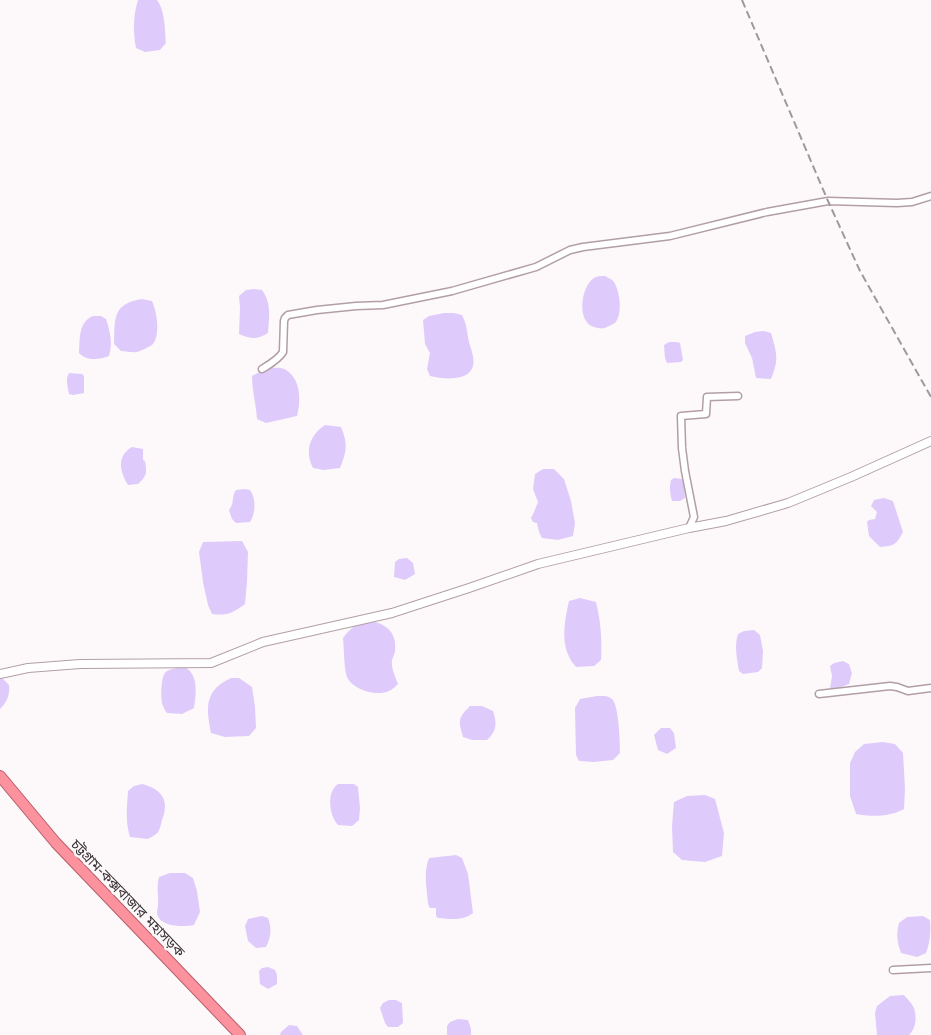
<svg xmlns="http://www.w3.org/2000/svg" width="931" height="1035" viewBox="0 0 931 1035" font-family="'DejaVu Sans','Noto Sans Bengali',sans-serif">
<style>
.water{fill:#dfcbfb}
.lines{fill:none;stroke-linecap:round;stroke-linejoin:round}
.minor-casing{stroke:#b29fa6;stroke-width:9}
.tertiary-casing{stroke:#b29fa6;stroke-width:10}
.trunk-casing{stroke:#b75e69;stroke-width:12}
.minor{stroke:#fff;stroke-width:6}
.tertiary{stroke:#fff;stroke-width:8}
.trunk{stroke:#fc929e;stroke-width:10}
.rail{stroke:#9f999b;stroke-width:2;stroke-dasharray:8 4;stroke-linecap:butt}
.labels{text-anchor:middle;stroke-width:5;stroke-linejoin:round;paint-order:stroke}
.street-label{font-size:14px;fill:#383134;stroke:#fdf9fa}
</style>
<rect width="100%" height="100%" fill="#fdf9fa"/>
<g class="water">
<path d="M138,0H157C165,10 165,31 166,43L160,50L145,52L136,48C133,32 133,16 138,0Z"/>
<path d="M605,276C608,278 612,279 614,282C620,292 623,314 615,323C612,325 608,326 605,328C600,329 598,328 594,327C576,322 581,286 594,278C597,276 601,276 605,276Z"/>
<path d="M254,289L262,290C272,304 269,317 268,333C256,340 251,339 239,334L240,308L239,296L246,290Z"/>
<path d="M142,299L152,301C157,312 161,336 152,345C149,347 141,351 137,352C132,353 126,351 121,351L114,344C115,318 112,304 142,299Z"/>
<path d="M444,313H454L462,315C467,324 467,333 469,342C471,349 475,359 473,366C469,382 442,379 430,376L427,369L430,353L425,344L423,320L429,316Z"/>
<path d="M93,316H101L106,319C110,331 113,344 109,356C99,360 86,361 79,353C80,340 78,322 93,316Z"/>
<path d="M764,331L771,333C777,353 779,360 771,379L756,378L752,358L745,343V336L755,332Z"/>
<path d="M669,342H677L680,343L683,360L681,362L667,363L665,358L664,345Z"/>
<path d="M270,368C275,368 282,367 286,370C301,379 301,401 297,416L266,423L257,419C256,404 252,391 252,376L261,371Z"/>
<path d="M69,373L82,374L84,376V393L73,395L69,394C68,388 65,379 69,373Z"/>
<path d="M325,425L341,427C348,444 347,451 340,468L324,470L313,468C307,457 307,443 316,433C318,430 322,427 325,425Z"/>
<path d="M132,447L143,449V460L145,461C147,473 147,476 138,484L128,485C120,472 116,456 132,447Z"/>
<path d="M543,469H554L564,479L571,501L575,523L573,536L558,540L542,538L539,532L537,523L533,522L531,518L534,512L538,502L533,489L535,474Z"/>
<path d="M674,478L682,479L684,484L685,498L680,501H672C670,494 669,487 671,480Z"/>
<path d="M245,489L250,490C256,498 256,513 250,522L236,523L232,519L229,510C235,502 231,497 236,490Z"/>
<path d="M884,498L893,501L903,532C896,545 894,546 880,547L869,536L867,522L869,520L875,519L877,512L871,506L874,500Z"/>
<path d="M242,541L248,552L247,582L245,604C233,613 227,616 212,614L208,605L203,582L199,552L203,542Z"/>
<path d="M407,558L413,563L415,574L405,580L394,577L395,562L399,559Z"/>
<path d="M580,598L596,602C601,622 602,640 601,660L594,666L576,667C559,648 564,624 569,601Z"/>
<path d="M375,622C390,626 397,636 395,652C394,655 393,657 392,660C391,668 395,676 398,684C396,686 392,690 389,691C376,697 349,689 346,674C344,664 344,649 343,638C354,624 358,623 375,622Z"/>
<path d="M754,630L760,635L763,651L762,668L758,672L743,674L739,671C737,659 734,646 738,634L744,631Z"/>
<path d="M843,661L849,664L852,673L849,684L839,688L830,689L832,676L830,666L834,663Z"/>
<path d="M185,667C199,675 196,695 194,708L182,714L167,713C165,711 164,708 163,706C160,699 161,678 165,673C169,668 180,668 185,667Z"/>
<path d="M0,678L3,679L9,685C10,695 7,702 0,709Z"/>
<path d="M231,678H239L252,687L255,707L256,728L249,736L225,737L211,733C208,716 204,700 217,687C221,683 227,680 231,678Z"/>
<path d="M597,696C602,696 608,695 612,699C619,705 620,743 620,753L613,760L594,762L579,761L576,755L575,708L580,699Z"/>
<path d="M470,706H482L493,711C497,723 497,731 487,740H472L463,737C458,720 458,718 470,706Z"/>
<path d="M661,728H670L674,733L676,748L667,754L658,750L654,735Z"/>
<path d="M883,742L895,744L903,753L905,789L904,809C889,817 872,817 856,814L850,796V763L855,752L864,744Z"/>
<path d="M142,784C162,789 170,801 162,820C161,824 160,829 158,832C156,835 151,837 148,839L130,837C125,822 127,806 128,791L134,786Z"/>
<path d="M338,784H354L358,787L360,808L359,820L352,826L338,825C329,815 326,792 338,784Z"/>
<path d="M705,795L715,799L724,833L722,856L705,862L682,860L673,852L672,826L674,802L687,796Z"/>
<path d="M456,855L462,858L468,874L473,913C463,921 451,919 438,918L436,916V908H430L428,904C427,888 423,873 429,858Z"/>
<path d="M170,873H185L193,878L197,891L200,912L194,925C184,927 162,927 158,916C156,912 158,909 158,905C159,895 156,888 159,877Z"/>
<path d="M262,916L268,918C272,929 271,937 266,947L256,948L248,941L245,926L248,919Z"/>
<path d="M923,916L930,920C931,932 930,942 926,953L917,957L901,953C897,942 896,934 899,923L907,917Z"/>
<path d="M268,967L275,970L277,975V984L268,989L260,984L259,971L262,968Z"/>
<path d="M904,995C907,999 912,1003 914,1008C917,1017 916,1029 909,1035H877L875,1013L877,1006L890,996Z"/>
<path d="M389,1000H396L402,1003L403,1023L398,1027H388L385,1023L380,1008L383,1003Z"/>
<path d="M458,1019L468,1020L471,1029V1035H447V1026L450,1022Z"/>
<path d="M289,1025L297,1026L303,1035H280L281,1032Z"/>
</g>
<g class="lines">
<g class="minor-casing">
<g id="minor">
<path d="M262,369C270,364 278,360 283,352L284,321L285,318L288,315L317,310L356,306L383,305L452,291L536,267L570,250L583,247L670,236L767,212L828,201L897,203L912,202L931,196"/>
<path d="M689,528L694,517L685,471L682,448L681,416L706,414L707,397L738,396"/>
<path d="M819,694L890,686L897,687L908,691L931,688"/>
<path d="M893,970L931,968"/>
</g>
</g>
<g class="tertiary-casing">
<path id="tertiary" d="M0,674L28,668L80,664L211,663L263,642L392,613L469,588L538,564L689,528L726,521L788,503L851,477L931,441"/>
</g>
<g class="trunk-casing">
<path id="trunk" d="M0,776L56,843L240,1035"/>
</g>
<use href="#minor" class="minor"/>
<use href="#tertiary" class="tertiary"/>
<use href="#trunk" class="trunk"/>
<path class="rail" d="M742,0L828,201L860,271L931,397"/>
</g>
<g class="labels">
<g class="street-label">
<text transform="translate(128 898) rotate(46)" y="5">চট্টগ্রাম-কক্সবাজার মহাসড়ক</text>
</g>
</g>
</svg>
